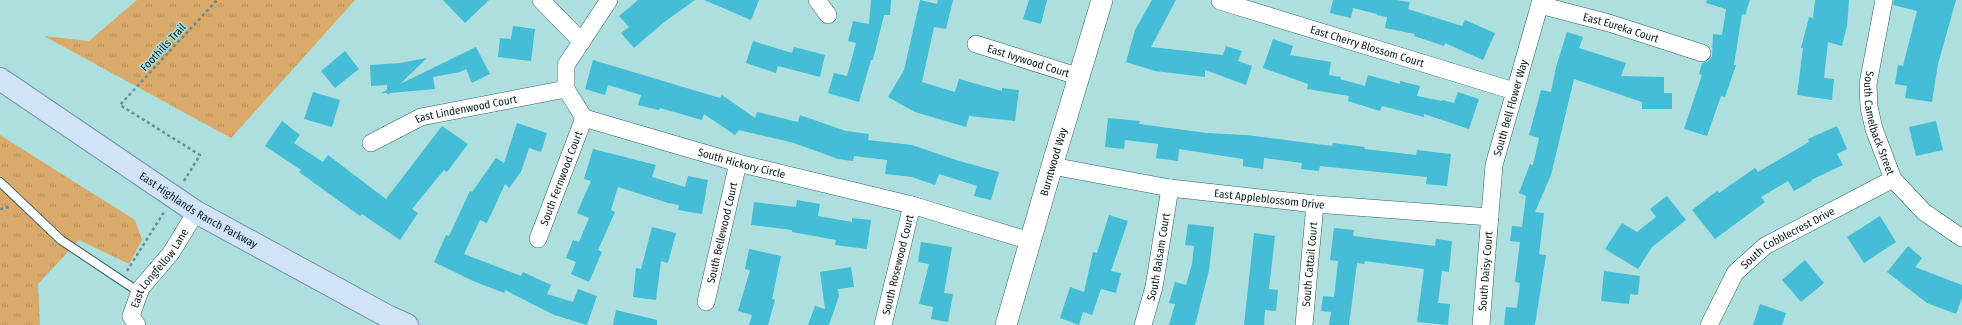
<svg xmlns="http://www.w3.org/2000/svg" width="1962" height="325" viewBox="0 0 1962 325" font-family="'Fira Sans Condensed',sans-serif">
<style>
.grass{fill:url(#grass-tufts)}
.building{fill:#45bdd6}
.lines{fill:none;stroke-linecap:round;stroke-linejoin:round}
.service-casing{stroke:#316161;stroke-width:10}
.minor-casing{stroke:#316161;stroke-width:18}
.tertiary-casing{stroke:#316161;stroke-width:22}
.primary-casing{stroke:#7892a9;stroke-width:24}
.path{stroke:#688e8d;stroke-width:2.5;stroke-dasharray:3 3;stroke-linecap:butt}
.service{stroke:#fff;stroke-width:8}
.minor{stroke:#fff;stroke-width:17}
.tertiary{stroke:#fff;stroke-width:21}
.primary{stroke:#d1e3f8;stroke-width:22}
.labels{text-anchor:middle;stroke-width:3;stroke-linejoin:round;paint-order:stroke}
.street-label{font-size:11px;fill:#0a1e1e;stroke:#acdfde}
</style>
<defs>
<pattern id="grass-tufts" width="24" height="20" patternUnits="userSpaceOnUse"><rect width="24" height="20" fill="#d9aa69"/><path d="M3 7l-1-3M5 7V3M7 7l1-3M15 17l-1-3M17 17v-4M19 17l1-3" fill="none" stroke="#b9925b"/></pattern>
</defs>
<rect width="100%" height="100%" fill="#acdfde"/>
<g class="grass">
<path d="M137,0H355L231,138L44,36L89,41Z"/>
<path d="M0,135L135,220L142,240L129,264L79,240L38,284L40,325H0Z"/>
</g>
<g class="building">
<path d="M443,0H489L465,23Z"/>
<path d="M638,0H695L663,23L634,48L621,33L629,27L619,16Z"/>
<path d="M704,0H759L751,20Z"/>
<path d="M871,0H891L890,15H884L873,60H871L859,102L828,93L834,73L847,76L856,43L848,41L853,21L869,24Z"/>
<path d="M920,0L937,4L938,0H953L946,29L934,27L922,82L955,92L959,79L1002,91V88L1019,90L1015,121L969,116L966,127L915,112L888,97L904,70Z"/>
<path d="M1029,0H1047L1041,24L1023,19Z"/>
<path d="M1152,0H1176L1151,47L1223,55L1226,46L1242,51L1238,61L1252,66L1246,85L1205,70V77L1155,71L1126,62L1135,30Z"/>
<path d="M1333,0H1396L1410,2L1408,9L1462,26L1465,20L1495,33L1483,60L1445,43L1444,46L1414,36L1415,34L1385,28L1387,17L1377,15V14L1353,8L1351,18L1330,13Z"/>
<path d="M1707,0H1750L1745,15L1742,14L1734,65H1736L1725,97L1721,96L1707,136L1684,129L1702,75L1699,74L1702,63L1708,61L1712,56L1713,34L1722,35L1726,9L1706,3Z"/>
<path d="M1815,0H1849L1847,26L1842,46L1828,42L1824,78L1834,79L1832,100L1797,95L1803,48H1801L1809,17L1813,18Z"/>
<path d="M1894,0H1956L1938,64L1932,102L1905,98L1907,86L1895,84L1898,65L1903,66L1917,11L1893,5Z"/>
<path d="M513,26L535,29L531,61L498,57L500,38L511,39Z"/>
<path d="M1567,32L1583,37L1579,48L1626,63L1621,76L1664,77V93H1672V109H1642V102L1574,79L1551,175L1535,212L1544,213L1539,254L1546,255L1535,325H1504L1506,307L1517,308L1520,283L1515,282L1520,242L1510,241L1512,226L1522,227L1526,196L1519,193L1530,164L1533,165L1539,138L1529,135L1541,90L1551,92L1556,67Z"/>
<path d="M1273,39L1293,46L1290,55L1331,62L1329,75L1341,77L1340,79L1365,86L1368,75L1400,84V81L1420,86L1417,96L1442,101L1443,100L1454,103L1458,92L1479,99L1469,129L1424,114V117L1382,106L1380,111L1348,101L1349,96L1307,89L1308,84L1263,68Z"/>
<path d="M753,41L792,53L794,47L825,55L820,77L778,66L776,73L746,63Z"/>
<path d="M476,47L490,74L472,83L466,69L460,72L433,77L435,89L390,93L388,95L387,93H381L387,90V85L371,86L370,65L400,63L427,58L400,84Z"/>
<path d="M345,51L359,69L335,88L321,71Z"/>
<path d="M593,60L720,98L722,95L755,118L757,112L798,122L800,115L846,131L869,134L868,140L912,145L956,160L999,172L991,200L974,196L977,186L939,174L935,185L912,177L885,174L887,160L854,156L853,161L838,159L794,143L739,130L735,135L704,114L702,120L660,108L659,110L638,105L641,95L608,85L605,95L585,89Z"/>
<path d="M313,92L340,100L332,127L304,119Z"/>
<path d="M1108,118L1140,121L1139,124L1207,133L1246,135L1332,146L1333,143L1365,147L1364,149L1416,155L1417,150L1451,154L1447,186L1426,184L1427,177L1320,166L1319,171L1301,169L1302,163L1264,158L1263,169L1243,166V159L1179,149L1178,161L1156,158L1158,144L1125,140L1124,149L1105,147Z"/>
<path d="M282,121L300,135L294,143L323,162L328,155L386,199L442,126L468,144L447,172L444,170L412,209L418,213L400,240L362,214L360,216L299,172L301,170L265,146Z"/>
<path d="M1936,121L1943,150L1916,156L1909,127Z"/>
<path d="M517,123L547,133L541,152L529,148L521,172L509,188L505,184L487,223L480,220L464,254L521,276L523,272L551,285L547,294L573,302L578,289L597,296L587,325L554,315L505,290L504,293L473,281L434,262L446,235L449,236L470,191L472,192L496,158L504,163Z"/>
<path d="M1837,126L1847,149L1837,154L1843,165L1811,180L1812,181L1794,191L1788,181L1761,197L1765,202L1715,239L1692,210L1717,191L1719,193L1755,168L1758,172L1809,142L1808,139Z"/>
<path d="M593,149L656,165L652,177L685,187L688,176L708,180L702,214L678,210L679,205L668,203L618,187L611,210L615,212L598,250L602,252L589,282L571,274L576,262L566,258L573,240L579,242L589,218L577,213L591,181L584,179Z"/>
<path d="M1667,196L1686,220L1652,247L1638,269L1605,249L1622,223L1637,232L1656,217L1650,209Z"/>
<path d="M797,200L820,204L818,216L852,222V218L871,220L867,249L835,245L836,240L792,232V230L751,225L754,202L796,207Z"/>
<path d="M1109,215L1128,221L1111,271L1121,273L1116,293L1101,289L1092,315L1083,312L1079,325L1060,318L1070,287L1084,292L1093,252L1097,253Z"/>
<path d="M1880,216L1896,242L1864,263L1847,237Z"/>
<path d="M1188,224L1214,227L1209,270L1195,325H1169L1175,304L1169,303L1175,282L1186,285L1192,264L1194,246L1185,245Z"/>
<path d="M652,227L676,233L668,263L661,261L656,300L633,297L636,268L641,269Z"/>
<path d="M1334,228L1354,230L1353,236L1435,246L1436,239L1452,241L1449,272L1442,271L1438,303L1450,304L1448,325L1417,322L1424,269L1365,261L1364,264L1357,263L1349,325H1329L1331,312L1321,311L1323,296L1334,297L1338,261L1330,260Z"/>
<path d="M1254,233L1275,236L1269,289L1278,290L1276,311L1265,310L1264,325H1244Z"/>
<path d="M921,242L952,247L944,293L953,294L948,322L931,319L933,307L919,304L929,264L918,262Z"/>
<path d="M1908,246L1922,258L1915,267L1962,285V298L1956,314L1927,303L1887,272Z"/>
<path d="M749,249L781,256L772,299L775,300L768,325H749L752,315L738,311L750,270L745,269Z"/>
<path d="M1805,260L1824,283L1801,302L1782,280Z"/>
<path d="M851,267L854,287L838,289L839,296L829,325H808L815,306L825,309L820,272Z"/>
<path d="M1604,271L1640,276L1638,295L1630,294L1629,304L1601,301Z"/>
<path d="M1760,304L1786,313L1782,325H1753Z"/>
<path d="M616,310L657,320V325H613Z"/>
</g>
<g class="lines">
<g class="service-casing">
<path id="service" d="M0,182L61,240L139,292"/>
</g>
<g class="minor-casing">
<g id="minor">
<path d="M541,0L582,42"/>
<path id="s1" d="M609,0L566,65V89L584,118L738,163L912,205L1030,241"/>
<path d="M817,0L828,15"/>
<path id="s2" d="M1884,0L1868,84L1869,107L1874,129L1893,179L1924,212L1962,238"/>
<path id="s3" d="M1220,1L1514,91"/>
<path id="s4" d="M1540,5L1609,23L1702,53"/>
<path id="s5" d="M976,44L1080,77"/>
<path id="s6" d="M371,143L421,117L566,89"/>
<path id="s7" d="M1052,166L1170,188L1315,204L1490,217"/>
<path id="s8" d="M538,239L584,118"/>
<path id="s9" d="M706,302L738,163"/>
<path id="s10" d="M137,325L131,316L141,288L171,253L196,212"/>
<path id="s11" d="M883,325L912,205"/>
<path id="s12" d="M1143,325L1154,287L1170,188"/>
<path id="s13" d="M1304,325L1315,204"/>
<path id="s14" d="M1481,325L1494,165L1541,0"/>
<path id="s15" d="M1709,325L1735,273L1765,246L1893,179"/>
</g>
</g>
<g class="tertiary-casing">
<g id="tertiary">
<path id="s16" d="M1006,325L1052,166L1102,0"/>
</g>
</g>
<g class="primary-casing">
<g id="primary">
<path id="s17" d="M0,79L196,212L387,316L407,325"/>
</g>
</g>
<g class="path">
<path d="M184,181L200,155L120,105L217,0"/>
<path d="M0,209L9,207"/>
<path d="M127,271L164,212"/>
</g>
<use href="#service" class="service"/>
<use href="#minor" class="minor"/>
<use href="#tertiary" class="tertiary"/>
<use href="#primary" class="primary"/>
</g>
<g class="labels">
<g class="street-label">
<text dy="4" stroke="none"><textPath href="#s4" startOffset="84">East Eureka Court</textPath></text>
<text dy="4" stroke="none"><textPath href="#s3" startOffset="154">East Cherry Blossom Court</textPath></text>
<text transform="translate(163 47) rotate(-47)" y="4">Foothills Trail</text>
<text dy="4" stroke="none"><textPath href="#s5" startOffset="55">East Ivywood Court</textPath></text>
<text dy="4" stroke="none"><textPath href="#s14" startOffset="220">South Bell Flower Way</textPath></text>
<text dy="4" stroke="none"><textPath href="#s6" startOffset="102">East Lindenwood Court</textPath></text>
<text dy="4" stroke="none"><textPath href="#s2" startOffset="126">South Camelback Street</textPath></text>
<text dy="4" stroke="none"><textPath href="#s1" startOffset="300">South Hickory Circle</textPath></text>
<text dy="4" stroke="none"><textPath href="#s16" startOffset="170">Burntwood Way</textPath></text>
<text dy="4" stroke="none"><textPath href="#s8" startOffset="65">South Fernwood Court</textPath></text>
<text dy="4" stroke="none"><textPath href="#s7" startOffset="220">East Appleblossom Drive</textPath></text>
<text dy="4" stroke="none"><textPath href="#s17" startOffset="238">East Highlands Ranch Parkway</textPath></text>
<text dy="4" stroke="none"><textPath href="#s9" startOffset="71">South Bellewood Court</textPath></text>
<text dy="4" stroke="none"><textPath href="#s15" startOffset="122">South Cobblecrest Drive</textPath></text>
<text dy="4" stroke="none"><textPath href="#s12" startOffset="70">South Balsam Court</textPath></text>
<text dy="4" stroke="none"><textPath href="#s13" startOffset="61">South Cattail Court</textPath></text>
<text dy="4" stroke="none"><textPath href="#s11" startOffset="62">South Rosewood Court</textPath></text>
<text dy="4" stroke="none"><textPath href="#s10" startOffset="67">East Longfellow Lane</textPath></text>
<text dy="4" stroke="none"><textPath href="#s14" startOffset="54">South Daisy Court</textPath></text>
</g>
</g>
</svg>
